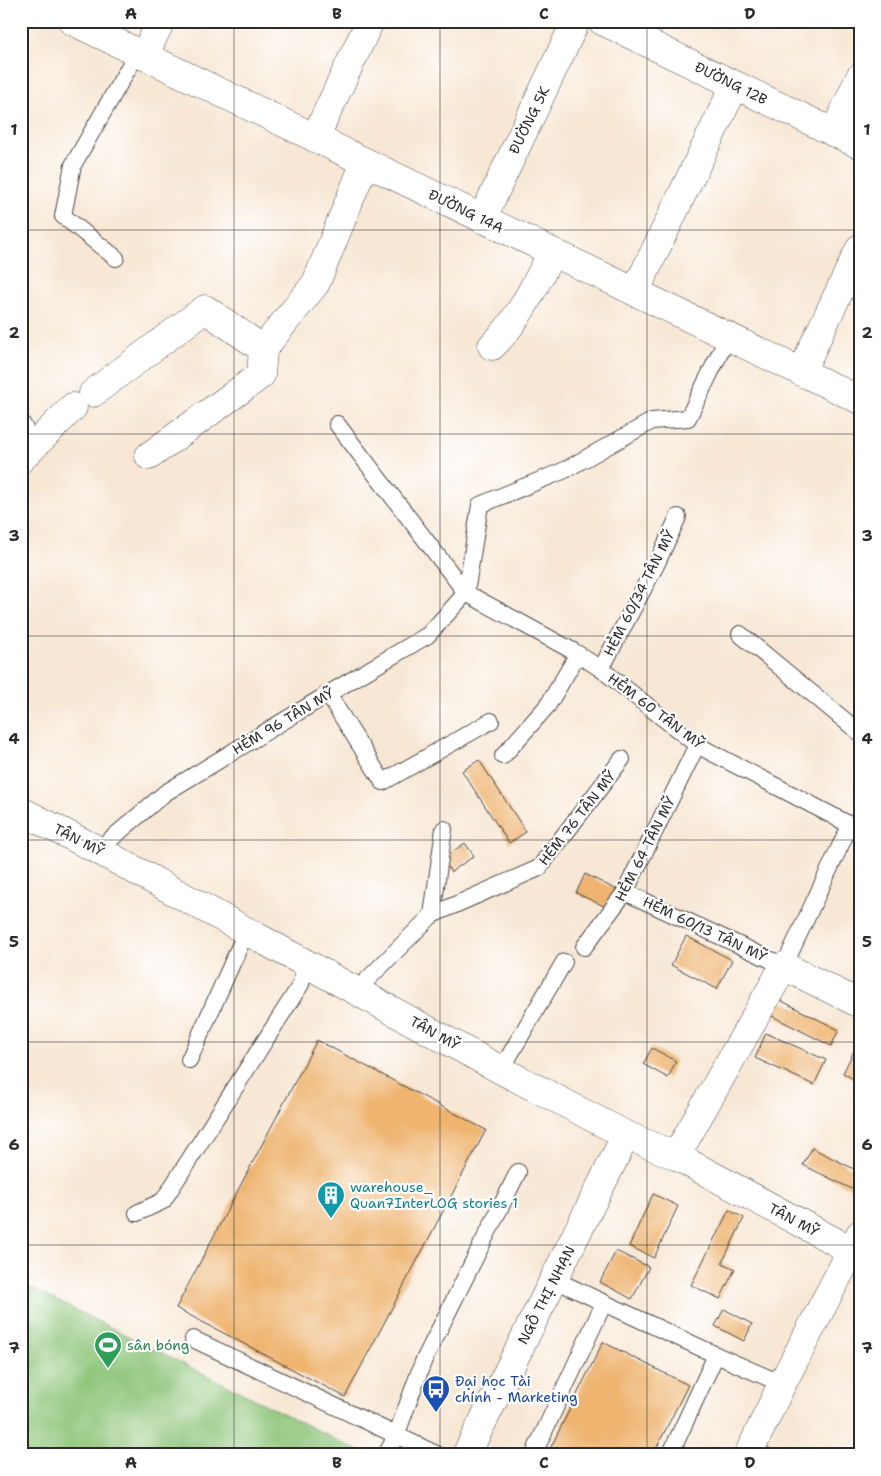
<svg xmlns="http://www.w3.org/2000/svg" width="881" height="1476" viewBox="0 0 881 1476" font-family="'Shantell Sans',sans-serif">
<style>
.green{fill:#8dc478;stroke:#5c7852}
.building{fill:#eeb46f}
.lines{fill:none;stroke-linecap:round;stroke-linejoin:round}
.service-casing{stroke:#4a4744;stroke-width:18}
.minor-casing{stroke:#4a4744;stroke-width:29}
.tertiary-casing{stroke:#4a4744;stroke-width:29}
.service{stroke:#fff;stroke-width:16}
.minor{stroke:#fff;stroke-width:28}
.tertiary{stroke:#fff;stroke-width:28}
.grid{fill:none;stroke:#2b2b2b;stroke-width:1;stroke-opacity:0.55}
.labels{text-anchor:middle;stroke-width:4.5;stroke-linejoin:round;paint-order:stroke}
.street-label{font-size:14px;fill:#2b2b2b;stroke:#fff}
.culture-label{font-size:14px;fill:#0d838f;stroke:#fff;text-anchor:start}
.leisure-label{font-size:14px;fill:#27864d;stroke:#fff;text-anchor:start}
.transit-label{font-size:14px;fill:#164399;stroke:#fff;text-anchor:start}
.neatline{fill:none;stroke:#2b2b2b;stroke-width:2}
.grid-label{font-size:16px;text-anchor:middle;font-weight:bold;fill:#2b2b2b}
</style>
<rect width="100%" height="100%" fill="#fff"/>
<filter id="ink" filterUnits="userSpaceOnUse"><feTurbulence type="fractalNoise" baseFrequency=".02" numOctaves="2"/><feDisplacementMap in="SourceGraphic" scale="10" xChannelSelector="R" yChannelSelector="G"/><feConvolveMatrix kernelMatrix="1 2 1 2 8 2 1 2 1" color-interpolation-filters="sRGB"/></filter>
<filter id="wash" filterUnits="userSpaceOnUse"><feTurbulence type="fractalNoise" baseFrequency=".0096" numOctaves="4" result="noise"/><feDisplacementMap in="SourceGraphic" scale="20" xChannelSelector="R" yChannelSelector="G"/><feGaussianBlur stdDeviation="1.12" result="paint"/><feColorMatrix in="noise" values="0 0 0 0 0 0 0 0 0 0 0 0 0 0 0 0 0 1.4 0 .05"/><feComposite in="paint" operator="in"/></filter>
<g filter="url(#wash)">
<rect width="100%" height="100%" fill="#f7e7d4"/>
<path class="green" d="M21,1283L367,1455H21Z"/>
<g id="blocks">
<g class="building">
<path d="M479,760L526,832L509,843L462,771Z"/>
<path d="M465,843L474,856L451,872L442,859Z"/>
<path d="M585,874L617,890L608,908L576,893Z"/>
<path d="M686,936L732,960L717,989L671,965Z"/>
<path d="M776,998L839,1030L831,1046L768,1014Z"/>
<path d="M766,1033L826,1060L814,1085L755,1058Z"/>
<path d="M317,1040L486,1130L345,1397L176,1308Z"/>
<path d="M652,1048L676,1061L668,1078L643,1064Z"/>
<path d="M855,1049L860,1052V1083L843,1073Z"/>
<path d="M812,1148L860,1172V1193L803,1165Z"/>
<path d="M653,1194L678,1206L654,1258L629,1246Z"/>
<path d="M729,1210L744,1218L722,1263L735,1269L720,1299L691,1285Z"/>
<path d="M616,1251L649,1267L632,1299L600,1282Z"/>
<path d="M724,1309L752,1324L744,1341L715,1326Z"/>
<path d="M603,1342L688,1385L653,1455H547Z"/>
<path d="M759,1443L783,1455H754Z"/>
</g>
</g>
</g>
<g filter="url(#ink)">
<use href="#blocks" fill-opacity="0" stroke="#4a4744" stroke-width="1"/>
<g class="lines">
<g class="service-casing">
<g id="service">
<path d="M116,258L63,216L73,165L137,53"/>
<path d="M21,422L35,447"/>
<path d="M337,424L466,593L573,651L601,669L697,745L860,830"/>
<path d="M466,593L480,505L565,470L652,421L688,418L728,337"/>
<path d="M740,634L860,733"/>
<path d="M601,669L657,563L678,517"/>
<path d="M328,694L383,782L491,721"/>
<path d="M503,756L548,705L578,654"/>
<path d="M98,850L165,793L328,694L428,635L466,593"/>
<path d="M625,892L784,966L850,825"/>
<path d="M432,915L444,829"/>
<path d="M584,947L625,892L697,745"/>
<path d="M357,990L432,915L539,868L622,759"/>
<path d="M189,1060L246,932"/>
<path d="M501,1070L564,962"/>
<path d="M137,1213L163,1201L301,984L306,963"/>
<path d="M553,1279L716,1355L782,1384"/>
<path d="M193,1339L438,1455"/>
<path d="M536,1449L604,1303"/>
<path d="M386,1455L396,1436L423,1362L518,1172"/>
<path d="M670,1455L716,1355"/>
</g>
</g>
<g class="minor-casing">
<g id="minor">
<path d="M72,21L860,400"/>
<path d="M602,21L860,145"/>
<path d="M144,56L161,21"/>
<path d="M834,133L860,77"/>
<path d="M315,138L370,21"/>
<path d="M482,219L576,21"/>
<path d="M635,292L735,85"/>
<path d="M492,346C519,321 535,284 552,253"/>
<path d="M801,372L860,248"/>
<path d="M93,393L205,309L263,349L316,283L365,162"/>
<path d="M149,456L261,375L263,349"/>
<path d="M21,459L73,407"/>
<path d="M676,1156L784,966L860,1004"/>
<path d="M466,1455L626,1135"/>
<path d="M748,1455L782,1384L860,1234"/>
</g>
</g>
<g class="tertiary-casing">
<path id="tertiary" d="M21,811L98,850L501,1070L626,1135L676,1156L860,1255"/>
</g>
<use href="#service" class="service"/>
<use href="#minor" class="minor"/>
<use href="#tertiary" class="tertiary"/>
</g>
</g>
<path class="grid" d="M234,21V1455M440,21V1455M647,21V1455M21,230H860M21,434H860M21,636H860M21,840H860M21,1042H860M21,1245H860"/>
<defs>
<g id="building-pin" transform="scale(1.4375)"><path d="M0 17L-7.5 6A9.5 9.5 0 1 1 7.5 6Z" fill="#0f9aa8" stroke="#fff"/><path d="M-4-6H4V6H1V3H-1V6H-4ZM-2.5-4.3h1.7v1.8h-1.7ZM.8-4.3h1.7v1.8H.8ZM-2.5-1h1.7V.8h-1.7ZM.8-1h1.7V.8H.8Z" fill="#fff"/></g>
<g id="stadium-pin" transform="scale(1.4375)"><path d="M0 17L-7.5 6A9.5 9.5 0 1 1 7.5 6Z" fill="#2e9e5b" stroke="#fff"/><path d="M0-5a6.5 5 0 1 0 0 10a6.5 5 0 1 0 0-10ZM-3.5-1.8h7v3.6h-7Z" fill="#fff"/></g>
<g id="bus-pin" transform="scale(1.4375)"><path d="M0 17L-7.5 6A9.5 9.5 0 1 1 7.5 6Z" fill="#1a4fb4" stroke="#fff"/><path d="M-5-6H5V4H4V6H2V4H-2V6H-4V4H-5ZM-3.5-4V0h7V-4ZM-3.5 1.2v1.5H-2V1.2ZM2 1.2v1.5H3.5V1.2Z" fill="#fff"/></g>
</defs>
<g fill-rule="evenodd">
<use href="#building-pin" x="331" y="1195"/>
<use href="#stadium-pin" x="108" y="1345"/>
<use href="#bus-pin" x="436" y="1389"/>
</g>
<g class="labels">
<g class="street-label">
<text transform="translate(731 83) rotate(26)" y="5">ĐƯỜNG 12B</text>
<text transform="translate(529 120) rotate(-64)" y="5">ĐƯỜNG 5K</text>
<text transform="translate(466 211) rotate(26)" y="5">ĐƯỜNG 14A</text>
<text transform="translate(639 593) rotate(-63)" y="5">HẺM 60/34 TÂN MỸ</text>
<text transform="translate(656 711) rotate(37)" y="5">HẺM 60 TÂN MỸ</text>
<text transform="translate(283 721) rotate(-31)" y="5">HẺM 96 TÂN MỸ</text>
<text transform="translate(577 818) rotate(-52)" y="5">HẺM 76 TÂN MỸ</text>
<text transform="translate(79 840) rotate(27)" y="5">TÂN MỸ</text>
<text transform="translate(645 849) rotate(-63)" y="5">HẺM 64 TÂN MỸ</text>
<text transform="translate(705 929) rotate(25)" y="5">HẺM 60/13 TÂN MỸ</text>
<text transform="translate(435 1033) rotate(29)" y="5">TÂN MỸ</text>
<text transform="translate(794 1220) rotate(28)" y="5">TÂN MỸ</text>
<text transform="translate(546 1295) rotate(-63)" y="5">NGÔ THỊ NHẠN</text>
</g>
<g class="culture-label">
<text x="350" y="1192">warehouse_<tspan x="350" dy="16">Quan7InterLOG stories 1</tspan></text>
</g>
<g class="leisure-label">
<text x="127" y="1350">sân bóng</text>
</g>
<g class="transit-label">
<text x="455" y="1386">Đại học Tài<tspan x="455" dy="16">chính - Marketing</tspan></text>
</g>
</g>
<rect width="881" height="1476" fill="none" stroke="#fff" stroke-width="55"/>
<rect x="28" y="28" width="826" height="1420" class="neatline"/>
<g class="grid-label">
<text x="131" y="19">A</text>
<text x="337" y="19">B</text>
<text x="544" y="19">C</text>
<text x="750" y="19">D</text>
<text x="14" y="135">1</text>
<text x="867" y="135">1</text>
<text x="14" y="338">2</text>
<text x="867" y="338">2</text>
<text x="14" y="541">3</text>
<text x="867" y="541">3</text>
<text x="14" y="744">4</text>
<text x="867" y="744">4</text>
<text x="14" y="947">5</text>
<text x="867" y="947">5</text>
<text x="14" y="1150">6</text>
<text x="867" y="1150">6</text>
<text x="14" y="1353">7</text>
<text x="867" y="1353">7</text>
<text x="131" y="1468">A</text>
<text x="337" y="1468">B</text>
<text x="544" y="1468">C</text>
<text x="750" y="1468">D</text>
</g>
</svg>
